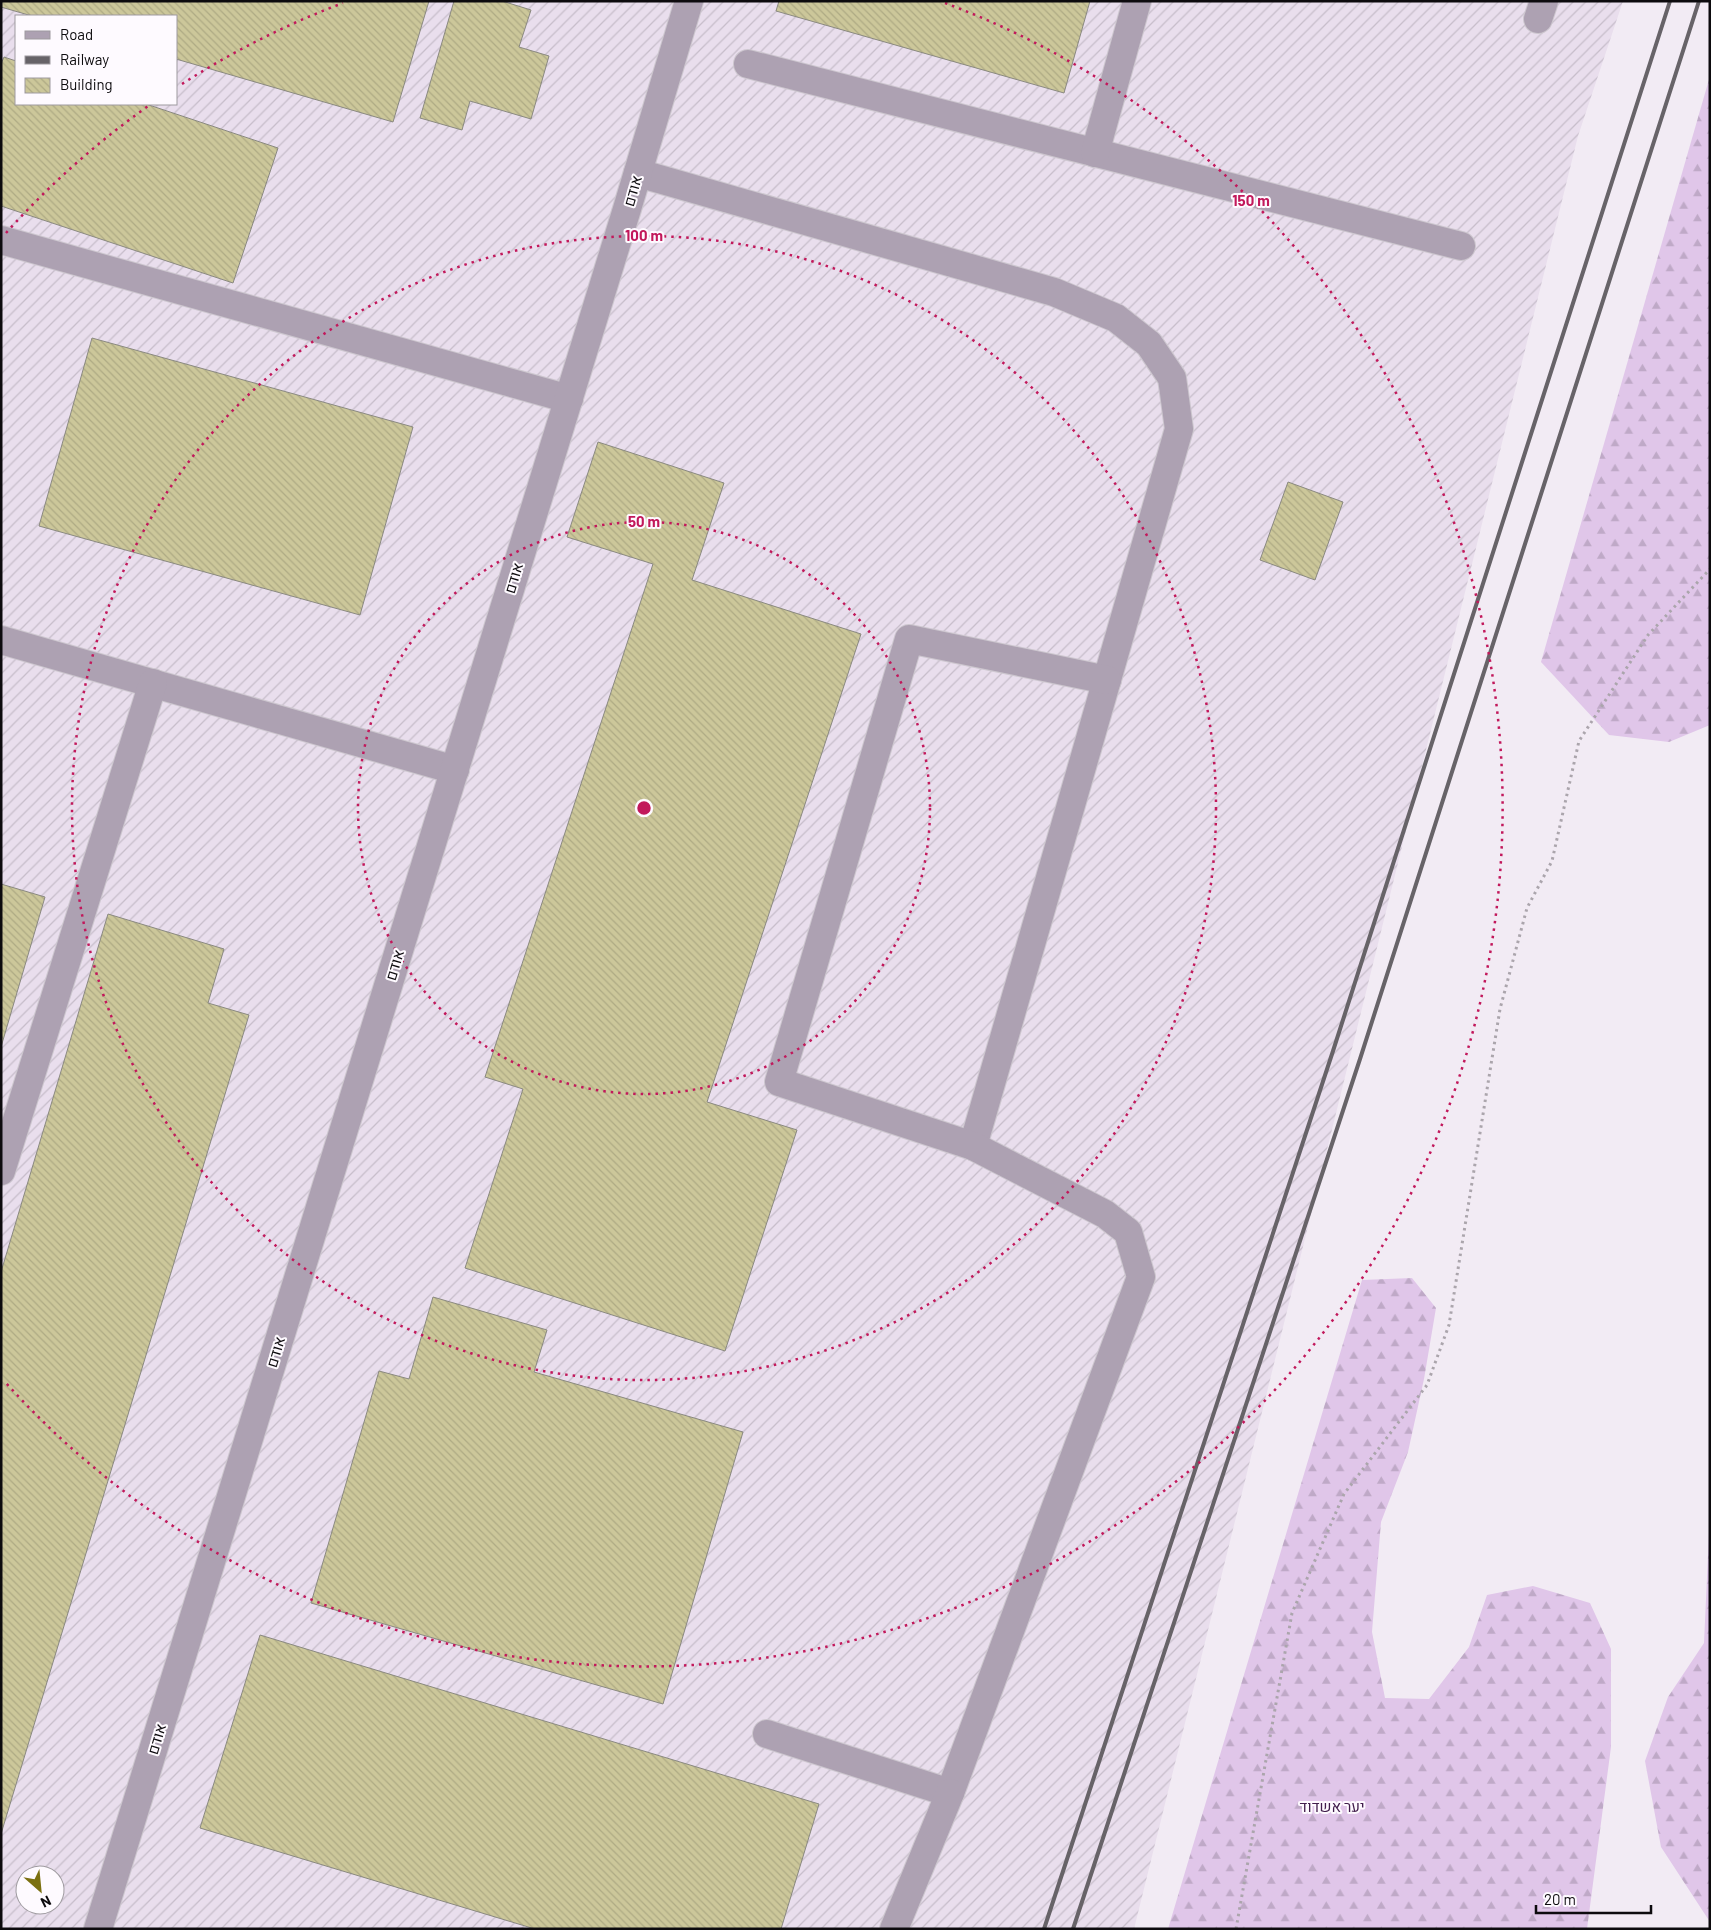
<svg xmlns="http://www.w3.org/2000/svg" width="1711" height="1930" viewBox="0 0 1711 1930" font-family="Barlow,Heebo,sans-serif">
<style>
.industrial{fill:url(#industrial-furrows);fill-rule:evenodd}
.forest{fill:url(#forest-firs)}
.building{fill:url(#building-back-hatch);stroke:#8a8980}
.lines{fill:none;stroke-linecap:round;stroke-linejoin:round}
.minor-casing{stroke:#cdc7cf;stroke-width:30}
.path{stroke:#aba5ac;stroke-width:3;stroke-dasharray:2.5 4;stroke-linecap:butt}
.minor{stroke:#ada1b2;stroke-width:28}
.rail{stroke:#676368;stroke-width:4}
.ring{fill:none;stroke:#c2185b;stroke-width:2.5;stroke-dasharray:2.5 5}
.labels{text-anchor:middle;stroke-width:4;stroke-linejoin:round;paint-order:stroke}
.street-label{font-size:15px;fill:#0d0b0e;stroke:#fefaff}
.park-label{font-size:15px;fill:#411d4c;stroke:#fefaff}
.centre{fill:#c2185b;stroke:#fefaff;stroke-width:2.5}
.ring-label{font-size:15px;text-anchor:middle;font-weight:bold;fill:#c2185b;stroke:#fefaff;stroke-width:4;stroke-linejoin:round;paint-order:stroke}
</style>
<defs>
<pattern id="industrial-furrows" width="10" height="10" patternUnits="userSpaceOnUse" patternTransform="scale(1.25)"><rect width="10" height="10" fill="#e9deed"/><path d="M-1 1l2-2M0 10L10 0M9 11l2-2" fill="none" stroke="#c7bdca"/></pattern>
<pattern id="forest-firs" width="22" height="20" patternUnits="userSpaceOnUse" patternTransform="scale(1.25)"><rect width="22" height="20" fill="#e0c6e9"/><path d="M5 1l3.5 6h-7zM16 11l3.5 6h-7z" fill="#bfa9c7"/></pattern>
<pattern id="building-back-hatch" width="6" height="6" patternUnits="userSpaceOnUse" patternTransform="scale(1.25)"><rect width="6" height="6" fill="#ccc79a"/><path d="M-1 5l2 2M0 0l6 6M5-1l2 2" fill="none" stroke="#aeaa84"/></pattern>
</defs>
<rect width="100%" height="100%" fill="#f2ebf4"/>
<path class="industrial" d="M1,1H1623L1578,136L1134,1929H1ZM16,16H176V104H16ZM25,1875H55V1905H25Z"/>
<g class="forest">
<path d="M1710,76V725L1669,742L1609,735L1541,662Z"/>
<path d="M1412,1278L1436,1308L1424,1379L1408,1452L1381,1522L1372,1632L1385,1698L1429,1699L1469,1647L1487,1595L1533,1586L1590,1603L1611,1649V1747L1587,1929H1168L1362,1280Z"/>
<path d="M1710,1511V1922L1661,1847L1645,1761L1668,1697L1704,1643Z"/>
</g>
<g class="building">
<path d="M1,1H429L393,122L176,59V16H32L1,7Z"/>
<path d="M454,1H502L531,10L519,47L549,56L531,119L470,101L462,130L420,118Z"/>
<path d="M779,1H1090L1064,93L776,11Z"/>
<path d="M4,57L16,61V104H146L278,148L233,283L1,206V64Z"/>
<path d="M92,338L413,427L360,615L39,526Z"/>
<path d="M598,442L724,483L692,580L861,634L707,1102L797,1130L725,1351L465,1268L523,1089L485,1077L653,564L567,537Z"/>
<path d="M1288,482L1343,502L1315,580L1260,560Z"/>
<path d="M1,884L45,897L1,1047Z"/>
<path d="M108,914L224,949L208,1003L249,1015L1,1834V1272Z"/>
<path d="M433,1297L547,1330L534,1372L743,1432L663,1704L311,1603L379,1371L409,1379Z"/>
<path d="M260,1635L819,1804L781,1929H535L200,1828Z"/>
</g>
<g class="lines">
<g class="minor-casing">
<g id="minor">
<path d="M1538,19L1544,1"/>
<path d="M748,64L1461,246"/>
<path d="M1095,153L1137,1"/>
<path d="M638,173L1054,292L1116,318L1149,344L1172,378L1179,429L973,1146"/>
<path d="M1,240L569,399"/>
<path d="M1,640L455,770"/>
<path d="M1,1171L153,683"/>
<path d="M767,1734L950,1793L1141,1277L1128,1232L1105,1214L973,1146L779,1082L909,639L1107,680"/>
<path d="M98,1929L627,209L689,1"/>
<path d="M894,1929L950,1793"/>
</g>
</g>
<path class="path" d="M1236,1929L1292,1613L1344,1494L1427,1385L1449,1325L1500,1009L1527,908L1552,861L1579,741L1648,635L1710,569"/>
<use href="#minor" class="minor"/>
<g class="rail">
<path d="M1044,1929L1333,1051L1670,1"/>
<path d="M1073,1929L1360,1059L1699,1"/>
</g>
</g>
<g class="ring">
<circle cx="644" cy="808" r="286"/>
<circle cx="644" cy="808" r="572"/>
<path d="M6 233A859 859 0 0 1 151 104M182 84A859 859 0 0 1 343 3M945 3A859 859 0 1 1 6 1383"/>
</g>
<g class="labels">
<g class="street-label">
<text transform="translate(633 191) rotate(-74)" y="5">אודם</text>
<text transform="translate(514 578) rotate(-73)" y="5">אודם</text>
<text transform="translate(395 965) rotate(-73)" y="5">אודם</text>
<text transform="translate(276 1352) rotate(-73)" y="5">אודם</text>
<text transform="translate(157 1739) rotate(-73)" y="5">אודם</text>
</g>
<g class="park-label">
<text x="1332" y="1812">יער אשדוד</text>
</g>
</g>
<circle cx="644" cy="808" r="8" class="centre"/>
<g class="ring-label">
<text x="1251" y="206">150 m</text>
<text x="644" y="241">100 m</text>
<text x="644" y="527">50 m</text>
</g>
<rect width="1711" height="1930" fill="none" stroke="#0d0b0e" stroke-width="5"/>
<rect x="15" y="15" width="162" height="90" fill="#fefaff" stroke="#9e9a9f"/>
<rect x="25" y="31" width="25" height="8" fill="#ada1b2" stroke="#9e9a9f"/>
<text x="60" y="40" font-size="15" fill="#0d0b0e">Road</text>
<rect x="25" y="56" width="25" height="8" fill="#676368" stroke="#9e9a9f"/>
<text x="60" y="65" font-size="15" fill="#0d0b0e">Railway</text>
<rect x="25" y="78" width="25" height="15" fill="url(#building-back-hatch)" stroke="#9e9a9f"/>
<text x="60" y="90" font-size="15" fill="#0d0b0e">Building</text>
<g transform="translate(40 1890) rotate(153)"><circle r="24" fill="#fefaff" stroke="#9e9a9f"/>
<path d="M0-4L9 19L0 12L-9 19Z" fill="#7b7010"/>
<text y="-8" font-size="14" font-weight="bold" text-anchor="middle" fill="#0d0b0e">N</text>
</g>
<path d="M1536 1905v8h115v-8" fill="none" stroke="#0d0b0e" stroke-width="2.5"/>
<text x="1544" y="1905" font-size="15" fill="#0d0b0e" stroke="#fefaff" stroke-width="4" paint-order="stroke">20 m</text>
</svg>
